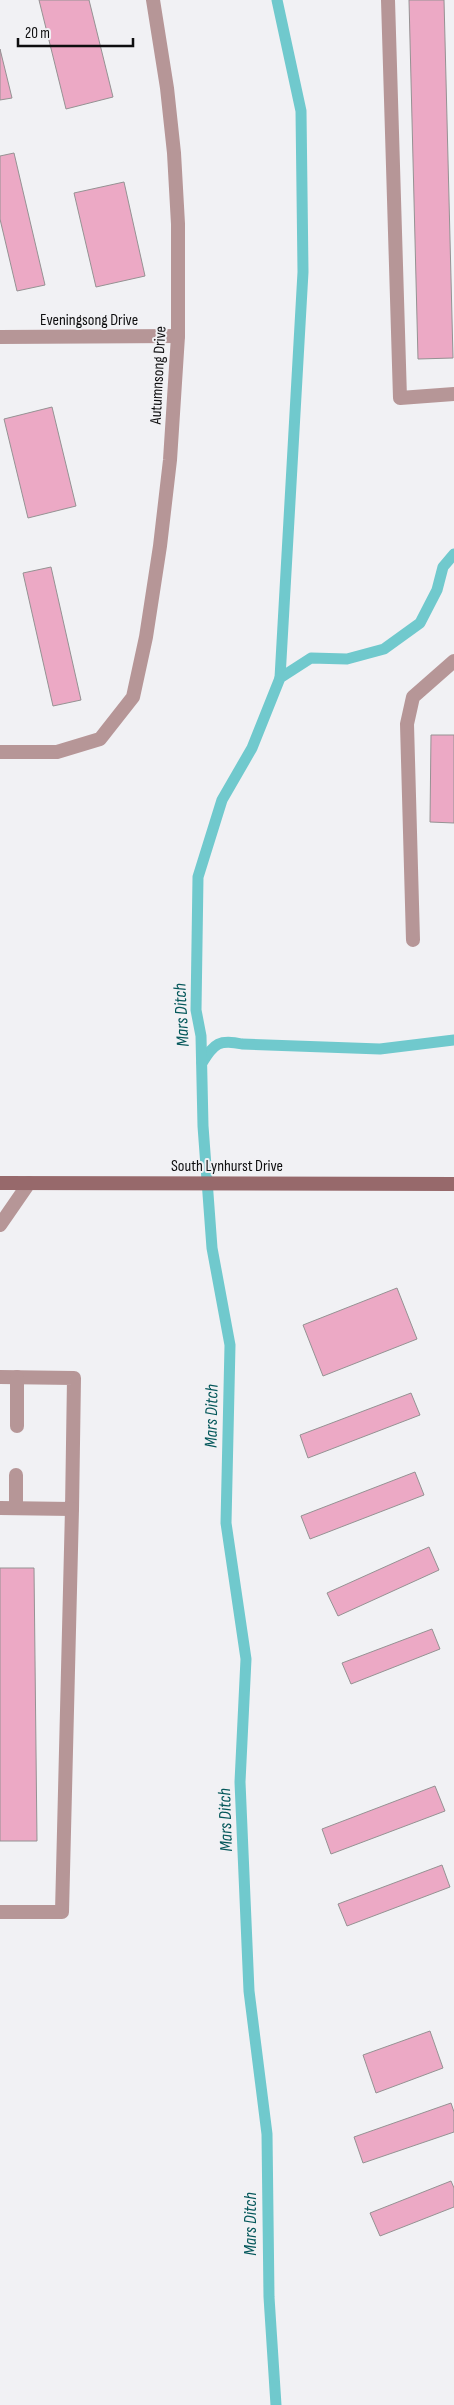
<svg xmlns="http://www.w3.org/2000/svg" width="454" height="2405" viewBox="0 0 454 2405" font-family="'Sofia Sans Condensed',sans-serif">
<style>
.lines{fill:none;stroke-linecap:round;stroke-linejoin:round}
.stream{stroke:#70c9cd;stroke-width:11}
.building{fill:#eca9c5;stroke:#959293}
.service{stroke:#b69697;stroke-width:14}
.minor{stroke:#b69697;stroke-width:14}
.secondary{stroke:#97696b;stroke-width:14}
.labels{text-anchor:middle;stroke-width:4;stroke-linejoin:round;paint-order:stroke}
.street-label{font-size:16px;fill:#0e0e0f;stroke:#f1f1f4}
.water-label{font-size:18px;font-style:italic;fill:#04575a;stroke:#f1f1f4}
</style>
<rect width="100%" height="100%" fill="#f1f1f4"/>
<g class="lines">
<g class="stream">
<path d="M277,0L301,111L303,272L280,678"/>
<path d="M202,1063C214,1043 220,1039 242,1044L380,1049L454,1040"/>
<path d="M276,2405L269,2297L267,2134L249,1991L240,1782L246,1659L226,1523L230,1345L212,1248L203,1126L201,1036L196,1010L198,877L222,800L252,748L280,678L311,658L347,659L384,649L420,623L437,590L443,567L454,554"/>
</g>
</g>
<g class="building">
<path d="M39,0H89L113,97L66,109Z"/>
<path d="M409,0H444L453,358L418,359Z"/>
<path d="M0,49L12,98L0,100Z"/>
<path d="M14,153L45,285L17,291L0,219V156Z"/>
<path d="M124,182L145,276L96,287L74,193Z"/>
<path d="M52,407L76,506L28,518L4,419Z"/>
<path d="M51,567L81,700L53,706L23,573Z"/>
<path d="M431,735H454V823L430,822Z"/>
<path d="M397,1288L417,1339L323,1376L303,1325Z"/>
<path d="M411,1393L420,1415L308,1458L300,1435Z"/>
<path d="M415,1472L424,1495L310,1539L301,1516Z"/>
<path d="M429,1547L439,1570L338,1616L327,1593Z"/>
<path d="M0,1568H34L37,1841H0Z"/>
<path d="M432,1629L440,1649L351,1684L342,1663Z"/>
<path d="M435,1786L445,1811L331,1854L322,1829Z"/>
<path d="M442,1865L450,1887L347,1926L338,1904Z"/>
<path d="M430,2031L443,2068L376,2093L363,2055Z"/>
<path d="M451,2103L454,2112V2132L363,2163L354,2137Z"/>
<path d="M451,2181L454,2188V2207L380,2236L370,2213Z"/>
</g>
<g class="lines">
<g class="service">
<path d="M388,0L400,398L454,394"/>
<path d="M413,940L407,724L413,697L454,661"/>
<path d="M0,1225L29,1183"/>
<path d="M0,1377L74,1378L72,1509L0,1508"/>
<path d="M17,1377V1426"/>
<path d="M16,1475V1508"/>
<path d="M0,1912H62L72,1509"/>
</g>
<g class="minor">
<path d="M0,337L178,336"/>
<path d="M0,752H57L100,739L133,697L146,637L160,546L170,460L178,336V224L174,153L167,88L153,0"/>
</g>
<path class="secondary" d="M0,1183L454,1184"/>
</g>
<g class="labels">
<g class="street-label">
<text x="89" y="325">Eveningsong Drive</text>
<text transform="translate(157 375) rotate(-87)" y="6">Autumnsong Drive</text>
<text x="227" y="1171">South Lynhurst Drive</text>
</g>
<g class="water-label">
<text transform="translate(181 1015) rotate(-93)" y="6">Mars Ditch</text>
<text transform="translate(211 1416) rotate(-89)" y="6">Mars Ditch</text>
<text transform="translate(225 1820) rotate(-92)" y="6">Mars Ditch</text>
<text transform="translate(250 2224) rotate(-90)" y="6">Mars Ditch</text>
</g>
</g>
<path d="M18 38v8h115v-8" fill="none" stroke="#0e0e0f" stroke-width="2.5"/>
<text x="25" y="38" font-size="15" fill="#0e0e0f" stroke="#f1f1f4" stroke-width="4" paint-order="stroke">20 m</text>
</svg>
